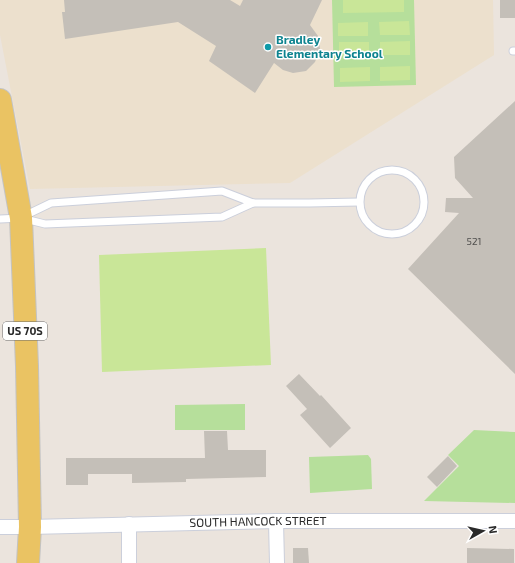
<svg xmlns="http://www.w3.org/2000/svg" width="515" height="563" viewBox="0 0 515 563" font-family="'Exo 2',sans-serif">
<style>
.education{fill:#ece0cd}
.green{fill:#b6df9b}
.pitch{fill:#c9e698}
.building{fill:#c4bfb8}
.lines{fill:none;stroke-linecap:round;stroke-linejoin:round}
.service-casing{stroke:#cbcfdb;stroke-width:9}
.minor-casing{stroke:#cbcfdb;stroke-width:16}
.primary-casing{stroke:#c3c3c3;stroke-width:24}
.service{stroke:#fff;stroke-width:7}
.minor{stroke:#fff;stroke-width:14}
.primary{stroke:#eac363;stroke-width:22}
.culture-dot{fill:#0f9aa8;stroke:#fff;stroke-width:1.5}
.labels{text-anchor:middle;stroke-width:3;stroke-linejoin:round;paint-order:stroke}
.number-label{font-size:10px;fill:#504f4e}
.shield{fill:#fff;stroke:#6a6a6a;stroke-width:1}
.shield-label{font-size:11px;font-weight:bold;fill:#2a2a2a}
.culture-label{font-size:12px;font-weight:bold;fill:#0d838f;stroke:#fff;text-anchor:start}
.street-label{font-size:12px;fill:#2a2a2a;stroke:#fff}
</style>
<rect width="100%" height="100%" fill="#ebe4dd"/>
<path class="education" d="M0,0H493L494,55L290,183L30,189L0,35Z"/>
<g class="green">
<path d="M332,0H414L416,85L334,87Z"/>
<path d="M245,404V430H175V405Z"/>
<path d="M474,430L515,432V503L424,501L459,466L448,455Z"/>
<path d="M368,455L371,459L372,489L310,493L309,457Z"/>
</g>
<g class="pitch">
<path d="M343,0H404V12L343,13Z"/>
<path d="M409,21L410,35H380L379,22Z"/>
<path d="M368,22V36H338V23Z"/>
<path d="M410,41V55H380V42Z"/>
<rect x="339" y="42" width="30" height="14"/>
<path d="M410,66V80L380,81V67Z"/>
<path d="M370,67V81L340,82V68Z"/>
<path d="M266,248L271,365L102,372L99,255Z"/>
</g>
<g class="building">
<path d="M64,0H230L240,6L243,0H322L310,25L318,36L320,49L315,62L306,71L293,73L283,70L274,63L255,93L209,61L216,46L178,22L65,39L62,12H65Z"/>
<rect x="500" y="0" width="15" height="18"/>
<path d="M515,101V374L408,269L459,213L445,212L446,198H473L455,178L454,157Z"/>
<path d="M299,374L320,396L321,395L351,428L330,448L300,415L307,409L286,386Z"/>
<path d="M204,431H227L228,450H266V477L186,479V482L132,483V474H88V485H66V458H205Z"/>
<path d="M448,456L457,466L437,487L427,477Z"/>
<path d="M293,548H308L309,563H293Z"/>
<path d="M467,548L514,549V563H467Z"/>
</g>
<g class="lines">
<g class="service-casing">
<g id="service">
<path d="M513,51H515"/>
<circle cx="392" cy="202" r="32"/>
<path d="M24,216L51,203L222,191L253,203H309L359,202"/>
<path d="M0,219L21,218L45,224L222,217L253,203"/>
</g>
</g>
<g class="minor-casing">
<g id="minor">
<path d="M276,521L277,563"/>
<path id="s1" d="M0,527H30L276,521H515"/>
<path d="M129,563V524"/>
</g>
</g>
<g class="primary-casing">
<path id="primary" d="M0,100L21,218L27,366L30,527L28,563"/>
</g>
<use href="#service" class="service"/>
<use href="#minor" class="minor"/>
<use href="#primary" class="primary"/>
</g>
<circle class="culture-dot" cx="268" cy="47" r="4"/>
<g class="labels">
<g class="number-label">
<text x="474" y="245">521</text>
</g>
<rect class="shield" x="3" y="322" width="44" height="18" rx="3"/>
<g class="shield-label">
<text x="25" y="335">US 70S</text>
</g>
<g class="culture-label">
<text x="276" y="44">Bradley<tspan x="276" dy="14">Elementary School</tspan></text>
</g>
<g class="street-label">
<text dy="4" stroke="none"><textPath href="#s1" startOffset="258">SOUTH HANCOCK STREET</textPath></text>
</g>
</g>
<g transform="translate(483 531) rotate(82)" stroke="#ffffff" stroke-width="3" paint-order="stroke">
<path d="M0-3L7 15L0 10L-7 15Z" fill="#2a2a2a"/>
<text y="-6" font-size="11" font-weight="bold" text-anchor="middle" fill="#2a2a2a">N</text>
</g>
</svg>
